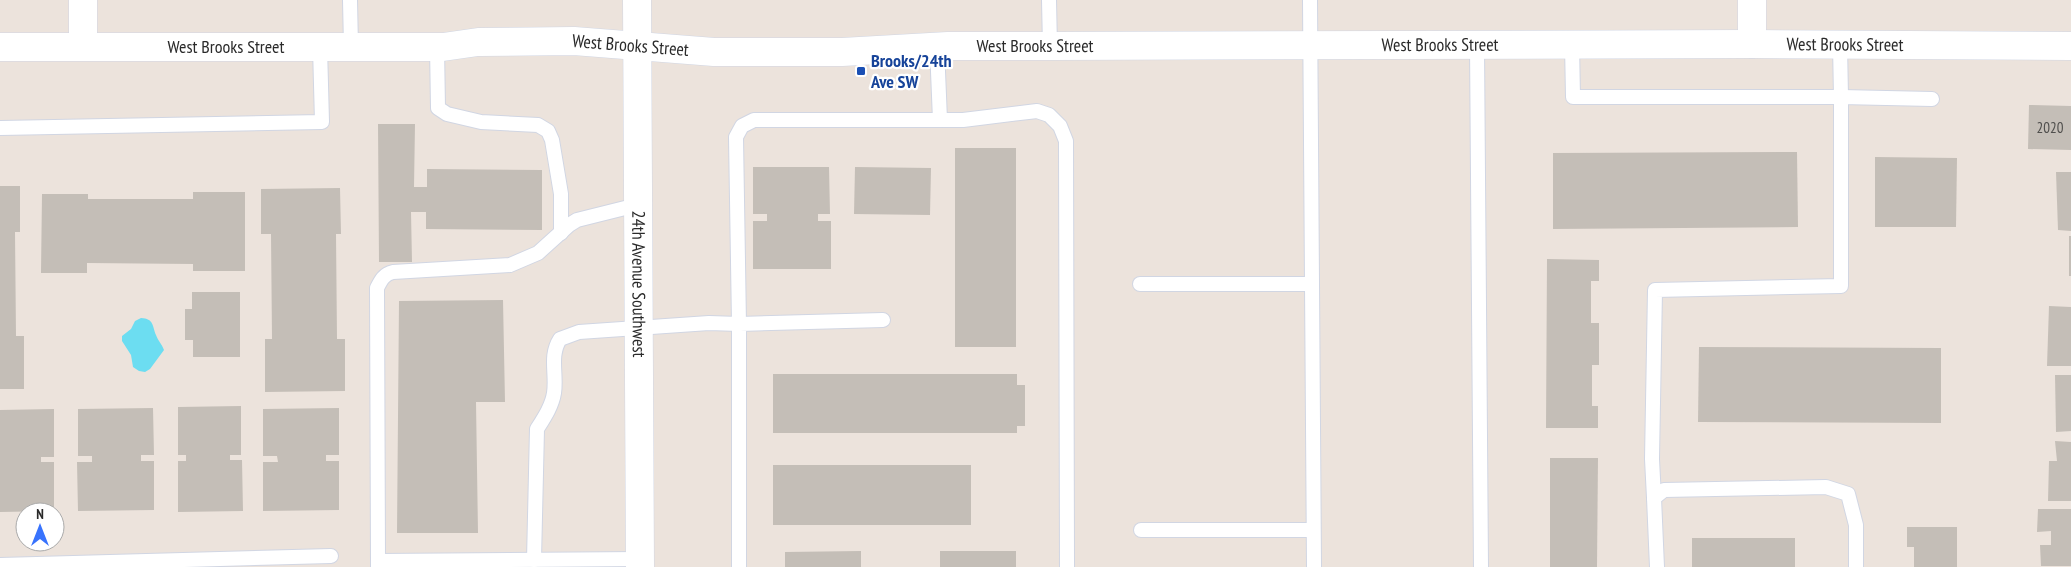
<svg xmlns="http://www.w3.org/2000/svg" width="2071" height="567" viewBox="0 0 2071 567" font-family="'PT Sans Narrow',sans-serif">
<style>
.water{fill:#6cddf1}
.building{fill:#c4beb7}
.lines{fill:none;stroke-linecap:round;stroke-linejoin:round}
.lane-casing{stroke:#d1d6e3;stroke-width:16}
.street-casing{stroke:#d1d6e3;stroke-width:29}
.secondary-casing{stroke:#d1d6e3;stroke-width:29}
.lane{stroke:#fff;stroke-width:14}
.street{stroke:#fff;stroke-width:28}
.secondary{stroke:#fff;stroke-width:28}
.transit-dot{fill:#1a4fb4;stroke:#fff;stroke-width:2}
.labels{text-anchor:middle;stroke-width:4.5;stroke-linejoin:round;paint-order:stroke}
.number-label{font-size:15px;fill:#504f4d}
.street-label{font-size:18px;fill:#2a2a2a;stroke:#fff}
.transit-label{font-size:18px;font-weight:bold;fill:#164399;stroke:#fff;text-anchor:start}
</style>
<rect width="100%" height="100%" fill="#ece3dc"/>
<path class="water" d="M141,318C154,319 152,325 156,335C158,341 162,344 164,350L150,369L145,372L139,371L133,367L131,355L122,341V336L131,329L135,321Z"/>
<g class="building">
<path d="M2029,105L2071,106V150L2028,149Z"/>
<path d="M378,124H415L414,187H427V169L542,170V230L426,229V212H411L412,262H379Z"/>
<rect x="955" y="148" width="61" height="199"/>
<path d="M1797,152L1798,227L1553,229V153Z"/>
<path d="M1875,157L1957,158L1956,227H1875Z"/>
<path d="M753,167H829L830,214H818V221H831V269H753V221H767V214H753Z"/>
<path d="M855,167L931,168L930,215L854,214Z"/>
<path d="M2056,172H2071V231L2058,230Z"/>
<path d="M0,186H20V232H15L16,336H24V389H0Z"/>
<path d="M340,188L341,234H336L337,339H345V391L265,392V339H272L271,234H261V189Z"/>
<path d="M193,192H245V271H193V264L87,263V273H41L42,194H88V199H193Z"/>
<rect x="2069" y="236" width="2" height="40"/>
<path d="M1547,259L1599,260V281H1591V323H1599V365H1592V406H1598V428H1546Z"/>
<path d="M192,292H240V357H193V340H185V309H192Z"/>
<path d="M503,300L505,402H476L478,533H397L399,301Z"/>
<path d="M2049,306L2071,307V366H2047Z"/>
<path d="M1699,347L1941,348V423L1698,422Z"/>
<path d="M773,374H1017V385H1025V426H1017V433H773Z"/>
<path d="M2055,375H2071V431L2056,432Z"/>
<path d="M241,406V455H230V460H242L243,511L178,512V461H186V455H178V407Z"/>
<path d="M153,408L154,455H141V461H154V510L78,511L77,462H92V456H78V409Z"/>
<path d="M339,408V455H326V461H339V510L263,511V462H278L277,456H263V409Z"/>
<path d="M54,409V457H41V462H54V511L0,512V410Z"/>
<path d="M2055,441L2071,442V501H2048L2049,461H2057Z"/>
<path d="M1550,458H1598L1597,567H1550Z"/>
<rect x="773" y="465" width="198" height="60"/>
<path d="M2038,509H2071V566H2041L2040,545H2051V531L2037,532Z"/>
<path d="M1907,527H1957V567H1914V547H1907Z"/>
<rect x="1692" y="538" width="103" height="29"/>
<path d="M861,551V567H785V552Z"/>
<rect x="940" y="551" width="76" height="16"/>
</g>
<g class="lines">
<g class="lane-casing">
<g id="lane">
<path d="M350,0L351,46"/>
<path d="M1049,0L1050,46"/>
<path d="M1310,0L1314,567"/>
<path d="M1572,44L1573,97H1841L1840,44"/>
<path d="M1477,45L1481,567"/>
<path d="M437,47L438,108L447,114L481,122L538,125L548,131L552,140L561,194V233"/>
<path d="M940,120H963L1037,111L1049,115L1060,126L1066,141L1067,567"/>
<path d="M0,128L322,122L320,47"/>
<path d="M1140,284H1311"/>
<path d="M1654,498L1652,459L1655,290L1841,286V97L1932,99"/>
<path d="M1141,530H1313"/>
<path d="M534,560L537,429C544,418 552,406 554,393C557,374 549,356 560,339L579,332L709,323L739,324L736,137L742,126L754,120H940L937,47"/>
<path d="M378,561L377,288C381,280 384,274 393,272L510,265L538,253L569,225L577,220L629,207L638,202"/>
<path d="M0,565L331,556"/>
<path d="M378,567V561L640,559"/>
<path d="M739,567V324L883,320"/>
<path d="M1657,567L1654,498L1664,490L1826,487L1848,494L1856,525V567"/>
</g>
</g>
<g class="street-casing">
<g id="street">
<path d="M83,0V46"/>
<path d="M1752,44V0"/>
</g>
</g>
<g class="secondary-casing">
<g id="secondary">
<path id="s1" d="M637,0L640,567"/>
<path id="s2" d="M0,47H443L478,42L574,41L714,52H842L948,46H1050L1752,44L2071,46"/>
</g>
</g>
<use href="#lane" class="lane"/>
<use href="#street" class="street"/>
<use href="#secondary" class="secondary"/>
</g>
<rect class="transit-dot" x="856" y="66" width="10" height="10" rx="2.5"/>
<g class="labels">
<g class="number-label">
<text x="2050" y="133">2020</text>
</g>
<g class="street-label">
<text dy="6" stroke="none"><textPath href="#s2" startOffset="1441">West Brooks Street</textPath></text>
<text dy="6" stroke="none"><textPath href="#s2" startOffset="1846">West Brooks Street</textPath></text>
<text dy="6" stroke="none"><textPath href="#s2" startOffset="631">West Brooks Street</textPath></text>
<text dy="6" stroke="none"><textPath href="#s2" startOffset="1036">West Brooks Street</textPath></text>
<text dy="6" stroke="none"><textPath href="#s2" startOffset="226">West Brooks Street</textPath></text>
<text dy="6" stroke="none"><textPath href="#s1" startOffset="284">24th Avenue Southwest</textPath></text>
</g>
<g class="transit-label">
<text x="871" y="67">Brooks/24th<tspan x="871" dy="21">Ave SW</tspan></text>
</g>
</g>
<g transform="translate(40 527)"><circle r="24" fill="#ffffff" stroke="#aaaaaa"/>
<path d="M0-4L9 19L0 12L-9 19Z" fill="#3873fd"/>
<text y="-8" font-size="14" font-weight="bold" text-anchor="middle" fill="#2a2a2a">N</text>
</g>
</svg>
